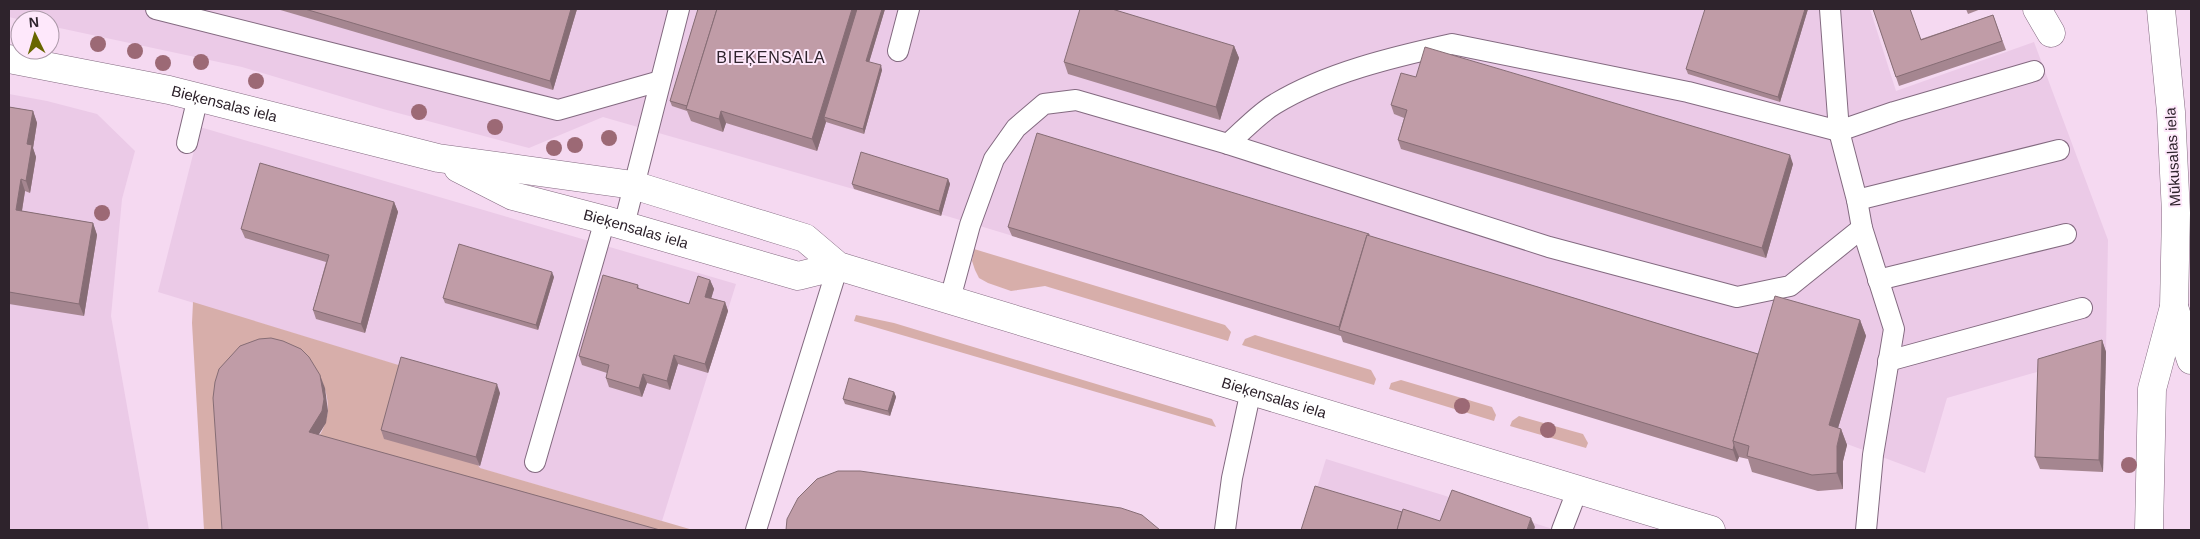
<svg xmlns="http://www.w3.org/2000/svg" width="2200" height="539" viewBox="0 0 2200 539" font-family="Arial,sans-serif">
<style>
.built{fill:#ebcae7}
.green{fill:#d7aeaa}
.lines{fill:none;stroke-linecap:round;stroke-linejoin:round}
.lane-casing{stroke:#836a80;stroke-width:22}
.street-casing{stroke:#836a80;stroke-width:29}
.secondary-casing{stroke:#836a80;stroke-width:29}
.lane{stroke:#fff;stroke-width:20}
.street{stroke:#fff;stroke-width:28}
.secondary{stroke:#fff;stroke-width:28}
.tree{fill:#9c6975}
.wall{fill:#a58690}
.shaded-wall{fill:#866d75}
.building{fill:#c09ca7;stroke:#866d75}
.labels{text-anchor:middle;stroke-width:4;stroke-linejoin:round;paint-order:stroke}
.street-label{font-size:15px;fill:#2e232c;stroke:#fee8fb}
.neighbourhood-label{font-size:16px;letter-spacing:1px;fill:#2e232c;stroke:#fee8fb}
</style>
<rect width="100%" height="100%" fill="#f5d9f1"/>
<g class="built">
<path d="M9,9H1870L1896,91L2034,42L2108,240L2106,352L1947,398L1925,473L1847,444L1843,462V489L1818,491L1755,461L1431,369L1343,342L1344,336L940,214L603,117L529,148L383,109L242,67L50,26V20H21L9,17Z"/>
<path d="M9,94L47,101L97,114L135,151L122,199L111,316L149,530H9Z"/>
<path d="M200,127L736,284L662,521L479,468L404,367L158,292Z"/>
<path d="M1326,459L1556,530H1304Z"/>
</g>
<g class="green">
<path d="M974,249L1225,325L1231,332L1228,341L1045,286L1011,291L988,283L979,278L975,270L972,261Z"/>
<path d="M193,302L405,367L480,468L693,530H621L313,444C330,424 332,403 321,379L226,530H204L192,323Z"/>
<path d="M856,315L894,323L1212,419L1216,427L854,321Z"/>
<path d="M1255,335L1371,370L1376,379L1374,385L1242,345L1245,339Z"/>
<path d="M1401,380L1492,407L1496,415L1494,421L1389,389L1391,383Z"/>
<path d="M1519,416L1583,434L1588,443L1586,448L1510,426L1512,421Z"/>
</g>
<g class="lines">
<g class="lane-casing">
<g id="lane">
<path d="M156,9L558,110L660,81"/>
<path d="M1830,9L1839,131L1857,200L1862,228L1894,329L1873,455L1866,530"/>
<path d="M898,51L909,9"/>
<path d="M187,143L198,97"/>
<path d="M1228,144C1243,131 1258,114 1275,104C1326,73 1393,57 1452,44L1688,92L1839,131L1894,112L2034,71"/>
<path d="M1857,200L2059,150"/>
<path d="M624,225L679,9"/>
<path d="M1878,280L2066,234"/>
<path d="M950,299L970,225L994,159L1016,128L1044,104L1076,100L1228,144L1549,247L1737,297L1790,286L1862,228"/>
<path d="M1888,361L2082,308"/>
<path d="M535,462L605,220"/>
<path d="M756,530L838,266"/>
<path d="M1225,530L1232,478L1251,390"/>
<path d="M1562,530L1577,491"/>
</g>
</g>
<g class="street-casing">
<g id="street">
<path d="M2037,9L2051,33"/>
<path id="s1" d="M9,59L169,90L438,158L633,185L805,238L838,266L1711,530"/>
<path id="s2" d="M458,168L513,196L605,220L798,276L838,266"/>
</g>
</g>
<g class="secondary-casing">
<g id="secondary">
<path d="M2174,307L2191,360"/>
<path d="M2149,530L2152,389L2174,307L2176,213L2171,112L2161,9"/>
</g>
</g>
<use href="#lane" class="lane"/>
<use href="#street" class="street"/>
<use href="#secondary" class="secondary"/>
</g>
<g class="tree">
<circle cx="98" cy="44" r="8"/>
<circle cx="135" cy="51" r="8"/>
<circle cx="201" cy="62" r="8"/>
<circle cx="163" cy="63" r="8"/>
<circle cx="256" cy="81" r="8"/>
<circle cx="419" cy="112" r="8"/>
<circle cx="495" cy="127" r="8"/>
<circle cx="609" cy="138" r="8"/>
<circle cx="575" cy="145" r="8"/>
<circle cx="554" cy="148" r="8"/>
<circle cx="102" cy="213" r="8"/>
<circle cx="1462" cy="406" r="8"/>
<circle cx="1548" cy="430" r="8"/>
<circle cx="2129" cy="465" r="8"/>
</g>
<g class="wall">
<path d="M277,9H577L553,90Z"/>
<path d="M698,9H885L869,62L882,70L864,134L826,122L817,151L726,123L723,132L691,121L687,111L672,106L670,101Z"/>
<path d="M1808,9L1780,102L1688,74L1686,69Z"/>
<path d="M1873,9L1921,39L1993,15L2006,50L1899,86Z"/>
<path d="M1966,9H1981L1968,14Z"/>
<path d="M1234,46L1239,58L1220,120L1068,74L1064,62Z"/>
<path d="M1416,77L1793,164L1766,258L1401,149L1398,140L1404,118L1394,114L1391,105Z"/>
<path d="M9,107L33,111L37,123L33,148L36,157L30,193L25,191L22,211L93,223L97,235L84,316L9,304Z"/>
<path d="M948,179L950,184L941,216L854,189L852,184Z"/>
<path d="M394,202L398,212L365,333L316,319L313,310L326,262L245,238L241,229Z"/>
<path d="M1008,227L1370,236L1758,354L1860,320L1866,336L1838,428L1841,429L1847,445L1843,461V489L1818,491L1752,472L1748,459L1739,457L1737,462L1343,342L1341,336L1012,236Z"/>
<path d="M554,277L538,330L445,303L443,298Z"/>
<path d="M710,280L714,289L711,298L725,302L728,311L708,373L678,364L670,390L647,383L642,397L609,387L606,378L607,373L582,365L579,356L638,285L639,289L689,304Z"/>
<path d="M2102,340L2106,352L2103,472L2040,469L2035,457Z"/>
<path d="M894,392L896,397L890,416L845,404L843,399Z"/>
<path d="M500,393L480,466L384,439L381,430Z"/>
</g>
<g class="shaded-wall">
<path d="M571,9H577L553,90L550,81Z"/>
<path d="M852,9H860L824,117L826,122L817,151L812,139Z"/>
<path d="M882,9H885L868,66L866,61Z"/>
<path d="M1805,9H1808L1780,102L1778,97Z"/>
<path d="M1234,46L1239,58L1220,120L1216,107Z"/>
<path d="M881,65L882,70L864,134L863,129Z"/>
<path d="M33,111L37,123L33,148L36,157L30,193L26,181L27,144Z"/>
<path d="M721,111L726,123L723,132L719,119Z"/>
<path d="M1790,155L1793,164L1766,258L1762,248Z"/>
<path d="M21,179L25,191L20,222L16,210Z"/>
<path d="M948,179L950,184L941,216L939,211Z"/>
<path d="M394,202L398,212L365,333L361,324Z"/>
<path d="M93,223L97,235L84,316L79,304Z"/>
<path d="M552,272L554,277L538,330L536,325Z"/>
<path d="M710,280L714,289L709,306L705,297Z"/>
<path d="M725,302L728,311L708,373L705,364Z"/>
<path d="M1860,320L1866,336L1834,441L1829,425Z"/>
<path d="M2102,340L2106,352L2103,472L2099,460Z"/>
<path d="M674,355L678,364L670,390L667,381Z"/>
<path d="M643,374L647,383L642,397L639,388Z"/>
<path d="M320,375L325,388L328,411L326,423L313,444L309,432Z"/>
<path d="M497,384L500,393L480,466L476,457Z"/>
<path d="M894,392L896,397L890,416L888,411Z"/>
<path d="M1841,429L1847,445L1843,461V489L1837,473V446Z"/>
<path d="M1734,445L1739,457L1737,462L1733,450Z"/>
<path d="M1531,518L1535,527L1534,530H1527Z"/>
</g>
<g class="building">
<path d="M305,9H571L550,81Z"/>
<path d="M698,9H717L687,106L670,101Z"/>
<path d="M717,9H852L812,139L721,111L719,119L686,109Z"/>
<path d="M857,9H882L866,61L881,65L863,129L824,117Z"/>
<path d="M1080,9H1112L1234,46L1216,107L1064,62Z"/>
<path d="M1705,9H1805L1778,97L1686,69Z"/>
<path d="M1873,9H1910L1921,40L1993,15L2002,41L1896,77Z"/>
<path d="M1425,47L1790,155L1762,248L1398,140L1407,110L1391,105L1401,73L1416,77Z"/>
<path d="M9,107L33,111L27,144L32,145L26,181L21,179L16,210L93,223L79,304L9,292Z"/>
<path d="M1037,133L1369,234V235H1367L1339,327L1008,227Z"/>
<path d="M861,152L948,179L939,211L852,184Z"/>
<path d="M260,163L394,202L361,324L313,310L329,255L241,229Z"/>
<path d="M1367,235L1758,354L1733,441L1734,445L1733,450L1339,330Z"/>
<path d="M459,244L552,272L536,325L443,298Z"/>
<path d="M603,275L638,285L637,288L689,304L698,276L710,280L705,297L725,302L705,364L674,355L667,381L643,374L639,388L606,378L609,365L579,356Z"/>
<path d="M1775,296L1860,320L1829,425L1841,429L1837,446V473L1812,475L1747,456L1749,446L1733,441Z"/>
<path d="M271,338L283,341L301,349L309,357L320,375L324,399L322,411L309,432L660,530H222L213,398L215,382L219,369L240,346L259,339Z"/>
<path d="M2102,340L2099,460L2035,457L2038,359Z"/>
<path d="M401,357L497,384L476,457L381,430Z"/>
<path d="M849,378L894,392L888,411L843,399Z"/>
<path d="M838,471H860L1121,508L1142,515L1160,530H786L787,519L798,498L817,479Z"/>
<path d="M1315,486L1402,512L1397,530H1301Z"/>
<path d="M1452,490L1531,518L1527,530H1397L1403,509L1440,521Z"/>
</g>
<g class="labels">
<g class="street-label">
<text dy="5" stroke="none"><textPath href="#s1" startOffset="220">Bieķensalas iela</textPath></text>
<text transform="translate(2173 157) rotate(-93)" y="5">Mūkusalas iela</text>
<text dy="5" stroke="none"><textPath href="#s2" startOffset="189">Bieķensalas iela</textPath></text>
<text dy="5" stroke="none"><textPath href="#s1" startOffset="1316">Bieķensalas iela</textPath></text>
</g>
<g class="neighbourhood-label">
<text x="771" y="63">BIEĶENSALA</text>
</g>
</g>
<rect width="2200" height="539" fill="none" stroke="#2e232c" stroke-width="20"/>
<g transform="translate(35 35) rotate(355)"><circle r="24" fill="#fee8fb" stroke="#ab99a8"/>
<path d="M0-4L9 19L0 12L-9 19Z" fill="#686600"/>
<text y="-8" font-size="14" font-weight="bold" text-anchor="middle" fill="#2e232c">N</text>
</g>
</svg>
